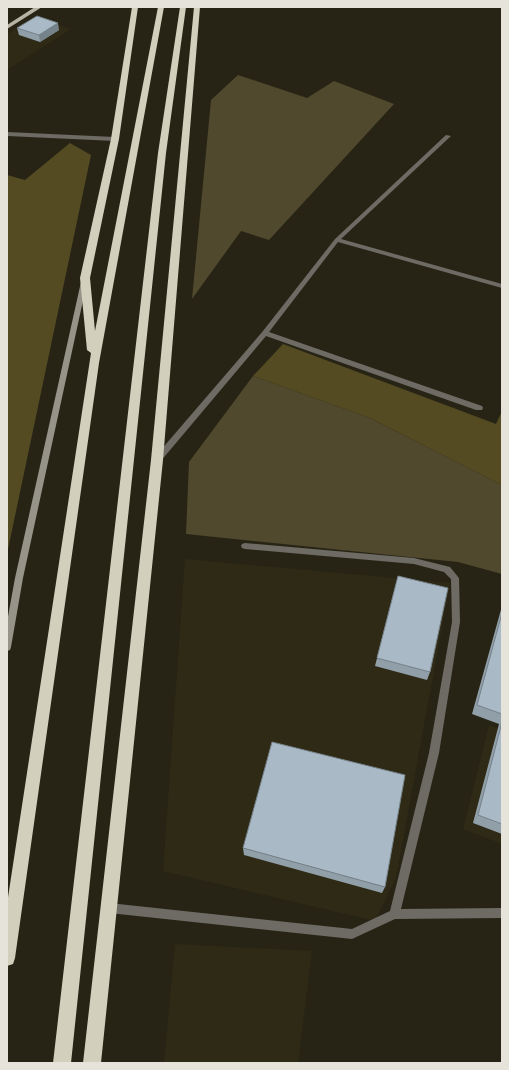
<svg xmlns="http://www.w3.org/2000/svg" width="509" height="1070" viewBox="0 0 509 1070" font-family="'Source Sans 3',sans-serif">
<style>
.built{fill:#2e2a15}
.green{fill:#50492d}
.forest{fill:#544b22}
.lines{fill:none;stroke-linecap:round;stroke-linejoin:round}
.street{fill:#6d6b64;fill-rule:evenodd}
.secondary{fill:#969388;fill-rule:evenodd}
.primary{fill:#b6b3a4;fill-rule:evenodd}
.highway{fill:#d3cfbd;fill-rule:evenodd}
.wall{fill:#919fa9}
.shaded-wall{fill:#76828a}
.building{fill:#a9b9c5;stroke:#76828a}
</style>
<rect width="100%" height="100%" fill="#272416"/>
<g class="built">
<path d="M34,17L71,29L7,70V34Z"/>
<path d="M185,559L450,583L396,878L375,921L163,871Z"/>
<path d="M489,725L502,730V844L463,829Z"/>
<path d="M175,944L312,951L298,1063H164Z"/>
</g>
<g class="green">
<path d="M238,75L307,98L334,81L394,104L269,240L241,231L192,299L211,100Z"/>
<path d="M253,376L370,418L502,485V574L458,562L186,534L189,462Z"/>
</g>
<g class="forest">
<path d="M70,143L91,155L7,554V175L25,180Z"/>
<path d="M283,344L496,424L502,411V485L370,418L253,376Z"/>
</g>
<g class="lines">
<g class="street">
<path d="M7,132L115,137L118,139L115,141L7,136Z"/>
<path d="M446,135L451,136L341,239L502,284V288L338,242L269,332L482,406L483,408L482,410H476L266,336L160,462H154L153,460L154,458L263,331L335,239Z"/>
<path d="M245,543L414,558L450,567L459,578L460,622L439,753L401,909L502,908V918L395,919L352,939L109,913L105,912L104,908L105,904L109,903L352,929L390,911L429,753L452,622L451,579L444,572L414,564L245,549L242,548L241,546L242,544Z"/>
</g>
<path class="secondary" d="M84,280L87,282L23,578L11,647L10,650L7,651V622L15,578L81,282Z"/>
<path class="primary" d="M35,7H42L7,29V25Z"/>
<g class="highway">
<path d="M132,7H138L119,139L90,278L95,331L158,7H164L99,363L15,958L13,964L7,966V904L91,353L87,350L80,278L111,139Z"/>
<path d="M180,7H186L166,153L71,1063H53L158,153Z"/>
<path d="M194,7H200L163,460L101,1063H83L151,460Z"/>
</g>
</g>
<g class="wall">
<path d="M17,28L59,30L40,42L19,35Z"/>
<path d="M398,576L430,672L427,680L375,666Z"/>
<path d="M502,606V834L473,823L499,724L472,714Z"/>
<path d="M243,848L385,887L382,893L244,855Z"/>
</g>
<path class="shaded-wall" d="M58,23L59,30L40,42L39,35Z"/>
<g class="building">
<path d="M37,16L58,23L39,35L17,28Z"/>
<path d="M398,576L448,588L430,672L377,658Z"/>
<path d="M502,613V714L477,705Z"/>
<path d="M502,722V824L478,815Z"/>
<path d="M272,742L405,775L385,887L243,848Z"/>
</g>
<rect width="509" height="1070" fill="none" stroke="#e5e3da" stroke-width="16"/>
</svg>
